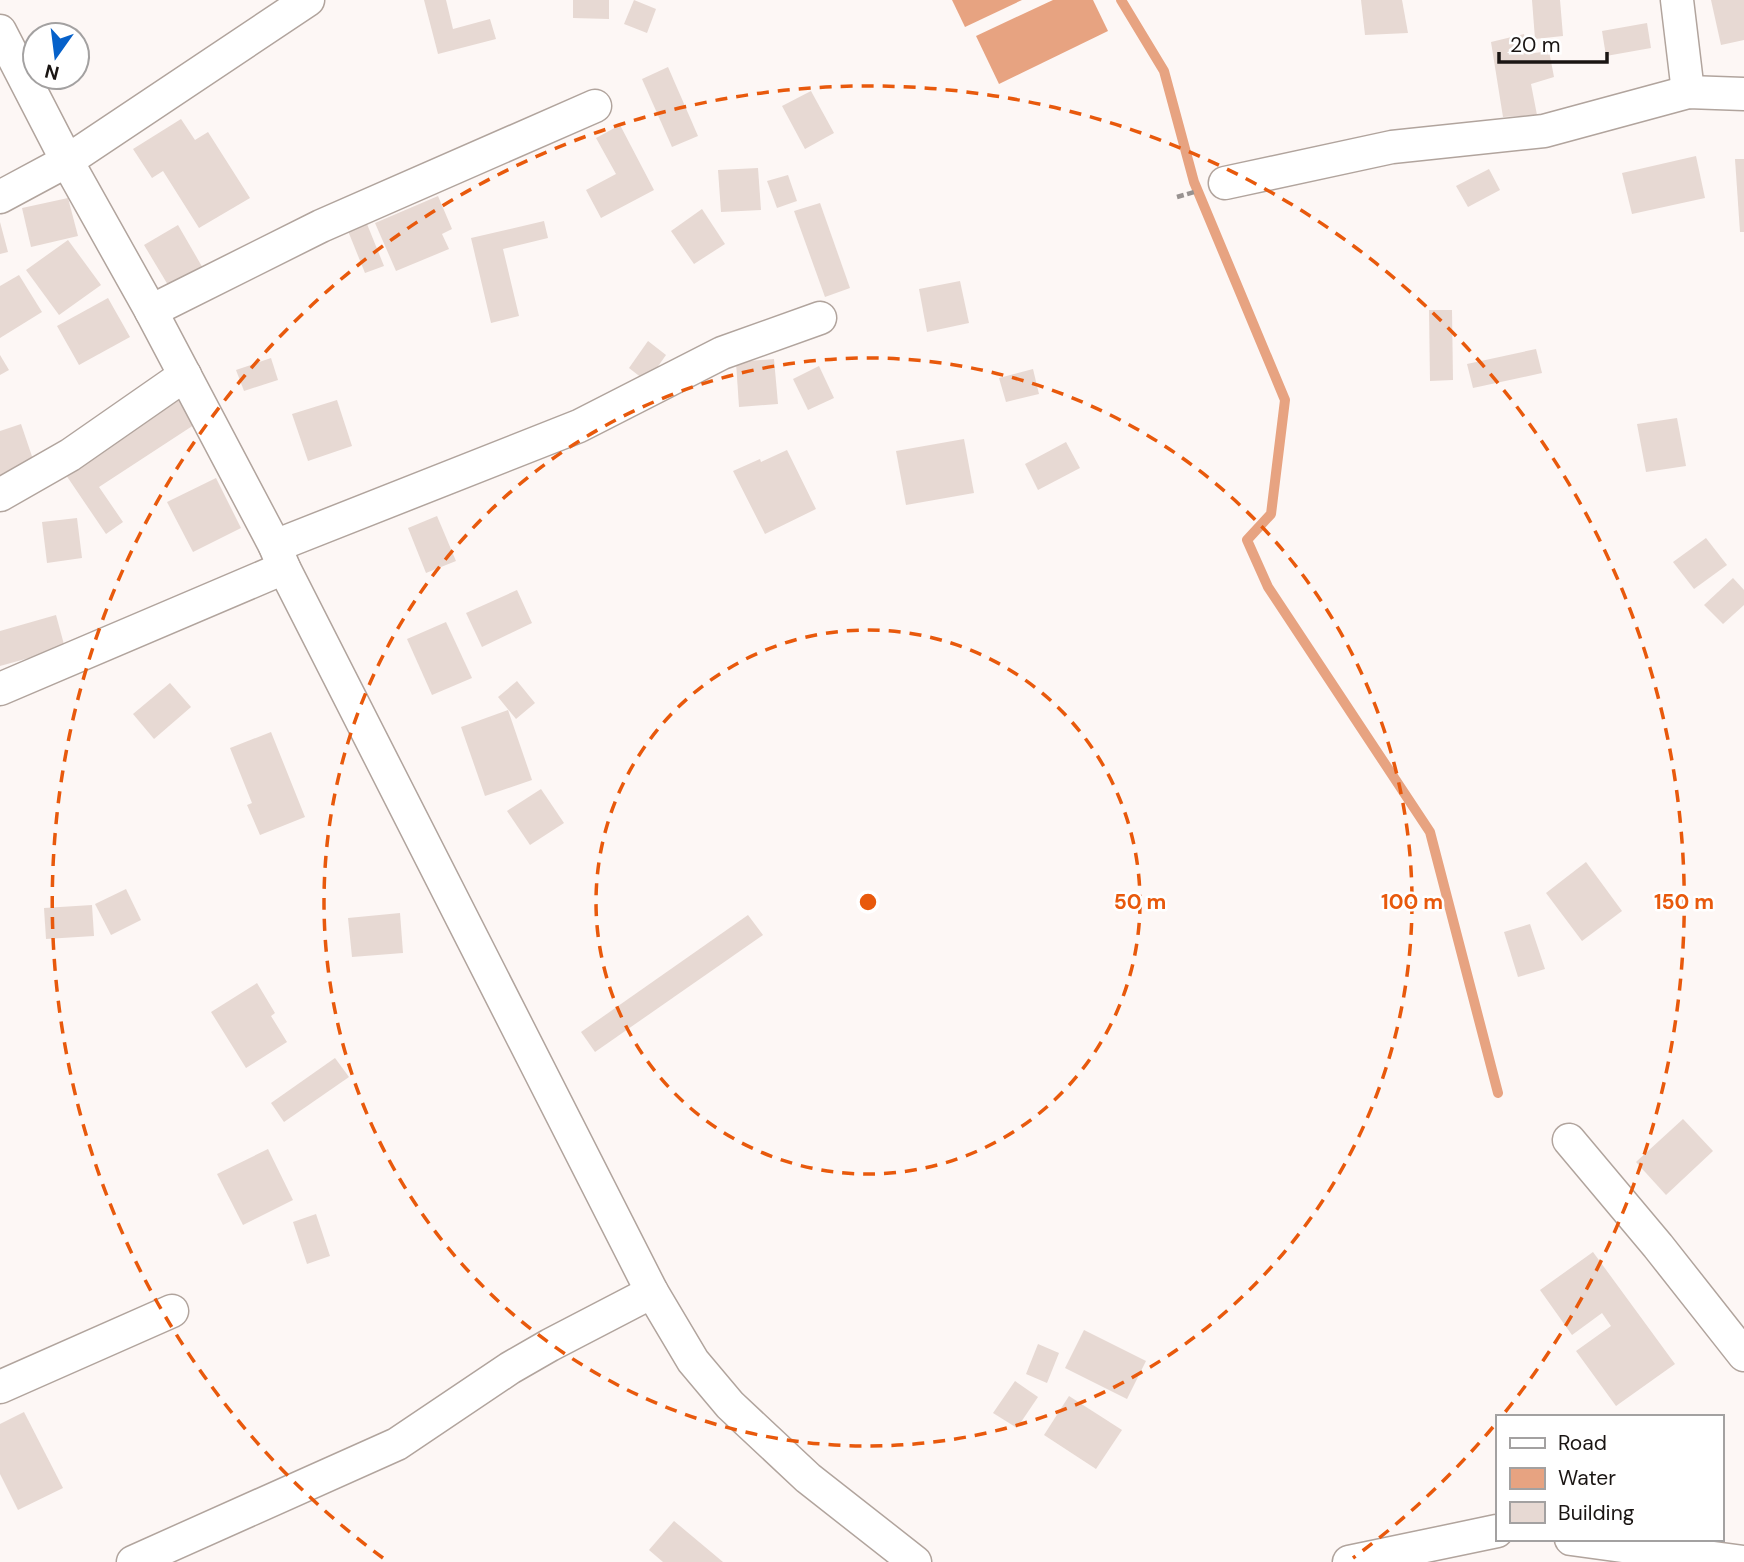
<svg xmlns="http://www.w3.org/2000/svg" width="1744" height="1562" viewBox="0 0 1744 1562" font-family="'DM Sans',sans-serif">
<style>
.water{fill:#e7a381}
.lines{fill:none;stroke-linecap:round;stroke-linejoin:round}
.stream{stroke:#e7a381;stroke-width:10}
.building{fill:#e7d9d3}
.street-casing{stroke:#b1a49d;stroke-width:35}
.path{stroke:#989290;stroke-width:4.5;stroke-dasharray:7 3.5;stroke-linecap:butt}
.street{stroke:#fff;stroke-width:32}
.ring{fill:none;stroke:#e8590c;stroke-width:3.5;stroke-dasharray:12 9}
.centre{fill:#e8590c;stroke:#fff;stroke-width:3.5}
.ring-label{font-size:21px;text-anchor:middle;font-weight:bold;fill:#e8590c;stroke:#fff;stroke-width:5;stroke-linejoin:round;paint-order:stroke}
</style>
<rect width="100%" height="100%" fill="#fdf7f5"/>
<g class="water">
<path d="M952,0H1022L965,27Z"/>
<path d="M1053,0H1093L1108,31L999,84L976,36Z"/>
</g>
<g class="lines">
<path class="stream" d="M1121,0L1164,71L1194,182L1285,400L1271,514L1247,540L1268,587L1430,832L1498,1093"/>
</g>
<g class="building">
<path d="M424,0H446L453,29L490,19L496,39L438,54Z"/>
<path d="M573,0H609V19L573,18Z"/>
<path d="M634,0L656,9L647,33L624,24Z"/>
<path d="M1361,0H1402L1408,33L1365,35Z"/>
<path d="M1532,0H1560L1563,36L1535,39Z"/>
<path d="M1711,0H1744V40L1721,45Z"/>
<path d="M1647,23L1651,48L1606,56L1602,31Z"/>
<path d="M1524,34L1527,54L1549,51L1554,77L1531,84L1537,115L1503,117L1491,42Z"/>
<path d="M668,67L698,136L672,147L642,79Z"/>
<path d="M811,91L834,133L805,149L782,106Z"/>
<path d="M181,119L195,140L208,132L250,198L199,228L163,171L152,178L133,149Z"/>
<path d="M620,125L654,190L601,218L586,190L616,174L596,138Z"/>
<path d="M1696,156L1705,198L1632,214L1622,173Z"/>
<path d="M1735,159H1744V232H1740Z"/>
<path d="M758,168L761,210L721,212L718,170Z"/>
<path d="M1489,169L1500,190L1468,207L1456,186Z"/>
<path d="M788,175L797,201L777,208L767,181Z"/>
<path d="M438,196L452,229L442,234L449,249L396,271L375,223Z"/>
<path d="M68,198L78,236L31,247L22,208Z"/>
<path d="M820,203L850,288L825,297L794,211Z"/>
<path d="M702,209L725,244L694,264L671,231Z"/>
<path d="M544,221L548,238L503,249L519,316L491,323L471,238Z"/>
<path d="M0,222L8,252L0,254Z"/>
<path d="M367,224L384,266L365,273L348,231Z"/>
<path d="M178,225L204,270L171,290L144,245Z"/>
<path d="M68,240L101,285L59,315L26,270Z"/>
<path d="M19,275L42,312L0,338V286Z"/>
<path d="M960,281L969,323L927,332L919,289Z"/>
<path d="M108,298L130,337L79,365L57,326Z"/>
<path d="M1429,310H1452L1453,380L1430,381Z"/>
<path d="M648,341L666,355L647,382L629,368Z"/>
<path d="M1536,349L1542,373L1473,388L1467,364Z"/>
<path d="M0,355L9,370L0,375Z"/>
<path d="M271,358L278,380L244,391L236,370Z"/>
<path d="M774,359L778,404L739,407L736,362Z"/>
<path d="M819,366L834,398L808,410L793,379Z"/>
<path d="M1033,369L1039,394L1006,402L999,378Z"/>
<path d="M182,396L200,421L99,487L123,522L106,534L66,475Z"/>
<path d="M337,400L352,446L308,461L292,414Z"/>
<path d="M1677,418L1686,466L1646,472L1637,424Z"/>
<path d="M21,424L37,471L0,483V431Z"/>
<path d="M964,439L974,493L906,505L896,451Z"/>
<path d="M1066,442L1080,468L1038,490L1025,464Z"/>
<path d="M787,450L816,509L765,534L733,471L760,459L761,462Z"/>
<path d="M216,478L241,528L193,552L167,502Z"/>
<path d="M437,516L456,561L426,573L408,528Z"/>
<path d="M77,518L82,558L47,563L42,522Z"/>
<path d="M1706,538L1727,565L1694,589L1673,562Z"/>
<path d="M1733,578L1744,590V605L1723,624L1704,605Z"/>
<path d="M517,590L532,623L482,647L466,613Z"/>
<path d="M56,615L65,648L0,666V631Z"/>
<path d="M446,622L472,678L432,695L407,639Z"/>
<path d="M517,681L535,703L516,719L498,697Z"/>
<path d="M170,683L191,707L154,739L133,714Z"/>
<path d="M508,710L532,780L485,796L461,727Z"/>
<path d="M271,732L305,817L260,835L247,805L252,803L230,748Z"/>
<path d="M541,789L564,823L530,845L507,811Z"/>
<path d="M1586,862L1622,911L1582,941L1546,893Z"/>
<path d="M126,889L141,920L111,935L95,904Z"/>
<path d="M92,905L94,936L46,939L44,908Z"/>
<path d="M400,913L403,953L352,957L348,918Z"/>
<path d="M748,915L763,935L595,1052L581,1032Z"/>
<path d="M1530,924L1545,969L1518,977L1504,932Z"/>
<path d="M257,983L275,1013L271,1016L287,1042L246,1068L211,1012Z"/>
<path d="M335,1058L349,1077L284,1122L271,1103Z"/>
<path d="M1683,1119L1713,1151L1666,1195L1636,1162Z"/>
<path d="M268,1149L293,1200L243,1225L217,1174Z"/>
<path d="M316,1214L330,1256L307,1264L293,1222Z"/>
<path d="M1593,1252L1675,1364L1616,1406L1576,1351L1611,1326L1602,1313L1572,1335L1540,1290Z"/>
<path d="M1084,1330L1146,1361L1127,1399L1065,1368Z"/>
<path d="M1038,1344L1059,1353L1047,1383L1026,1374Z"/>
<path d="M1015,1381L1038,1397L1017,1428L993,1413Z"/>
<path d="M1069,1396L1122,1430L1096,1469L1044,1435Z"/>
<path d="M24,1412L63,1488L18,1510L0,1474V1424Z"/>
<path d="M674,1521L723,1562H663L649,1550Z"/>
</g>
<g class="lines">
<g class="street-casing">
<g id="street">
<path d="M1677,0L1688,92"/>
<path d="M0,31L67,161L151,311L275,546L284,568L652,1292L693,1361L730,1405L808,1478L915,1562"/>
<path d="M1225,183L1392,147L1544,131L1688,92L1744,94"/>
<path d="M0,197L67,161L308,0"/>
<path d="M151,311L321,226L595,106"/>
<path d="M0,495L70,455L185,375"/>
<path d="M275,546L579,426L722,353L820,318"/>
<path d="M0,689L284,568"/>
<path d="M1569,1140L1658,1246L1744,1355"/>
<path d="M0,1387L172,1311"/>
<path d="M1571,1539L1742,1562"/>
<path d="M133,1562L397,1444L510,1368L550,1345L652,1292"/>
<path d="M1349,1562L1497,1531"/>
</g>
</g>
<path class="path" d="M1177,197L1194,192"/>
<use href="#street" class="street"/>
</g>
<g class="ring">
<circle cx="868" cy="902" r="272"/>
<circle cx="868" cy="902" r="544"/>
<path d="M1493 1427A816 816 0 0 1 1353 1558M383 1558A816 816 0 1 1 1502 1416"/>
</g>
<circle cx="868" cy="902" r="10" class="centre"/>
<g class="ring-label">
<text x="1140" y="909">50 m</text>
<text x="1412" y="909">100 m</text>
<text x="1684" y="909">150 m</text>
</g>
<rect x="1496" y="1415" width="228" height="126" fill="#ffffff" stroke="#a3a1a1" stroke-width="2"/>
<rect x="1510" y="1438" width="35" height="10" fill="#ffffff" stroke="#a3a1a1" stroke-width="2"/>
<text x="1558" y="1450" font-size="21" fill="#1a1513">Road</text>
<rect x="1510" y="1468" width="35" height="21" fill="#e7a381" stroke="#a3a1a1" stroke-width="2"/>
<text x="1558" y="1485" font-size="21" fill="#1a1513">Water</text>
<rect x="1510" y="1502" width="35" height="21" fill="#e7d9d3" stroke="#a3a1a1" stroke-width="2"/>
<text x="1558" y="1520" font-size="21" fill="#1a1513">Building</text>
<g transform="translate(56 56) rotate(194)"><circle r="33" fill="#ffffff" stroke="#a3a1a1" stroke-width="2"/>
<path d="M0-5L12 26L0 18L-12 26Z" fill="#0661ca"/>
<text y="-10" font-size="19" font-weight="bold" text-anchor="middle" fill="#1a1513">N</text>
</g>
<path d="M1499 52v10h108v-10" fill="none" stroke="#1a1513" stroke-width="3.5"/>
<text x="1510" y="52" font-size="21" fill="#1a1513" stroke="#ffffff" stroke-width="5" paint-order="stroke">20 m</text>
</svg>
